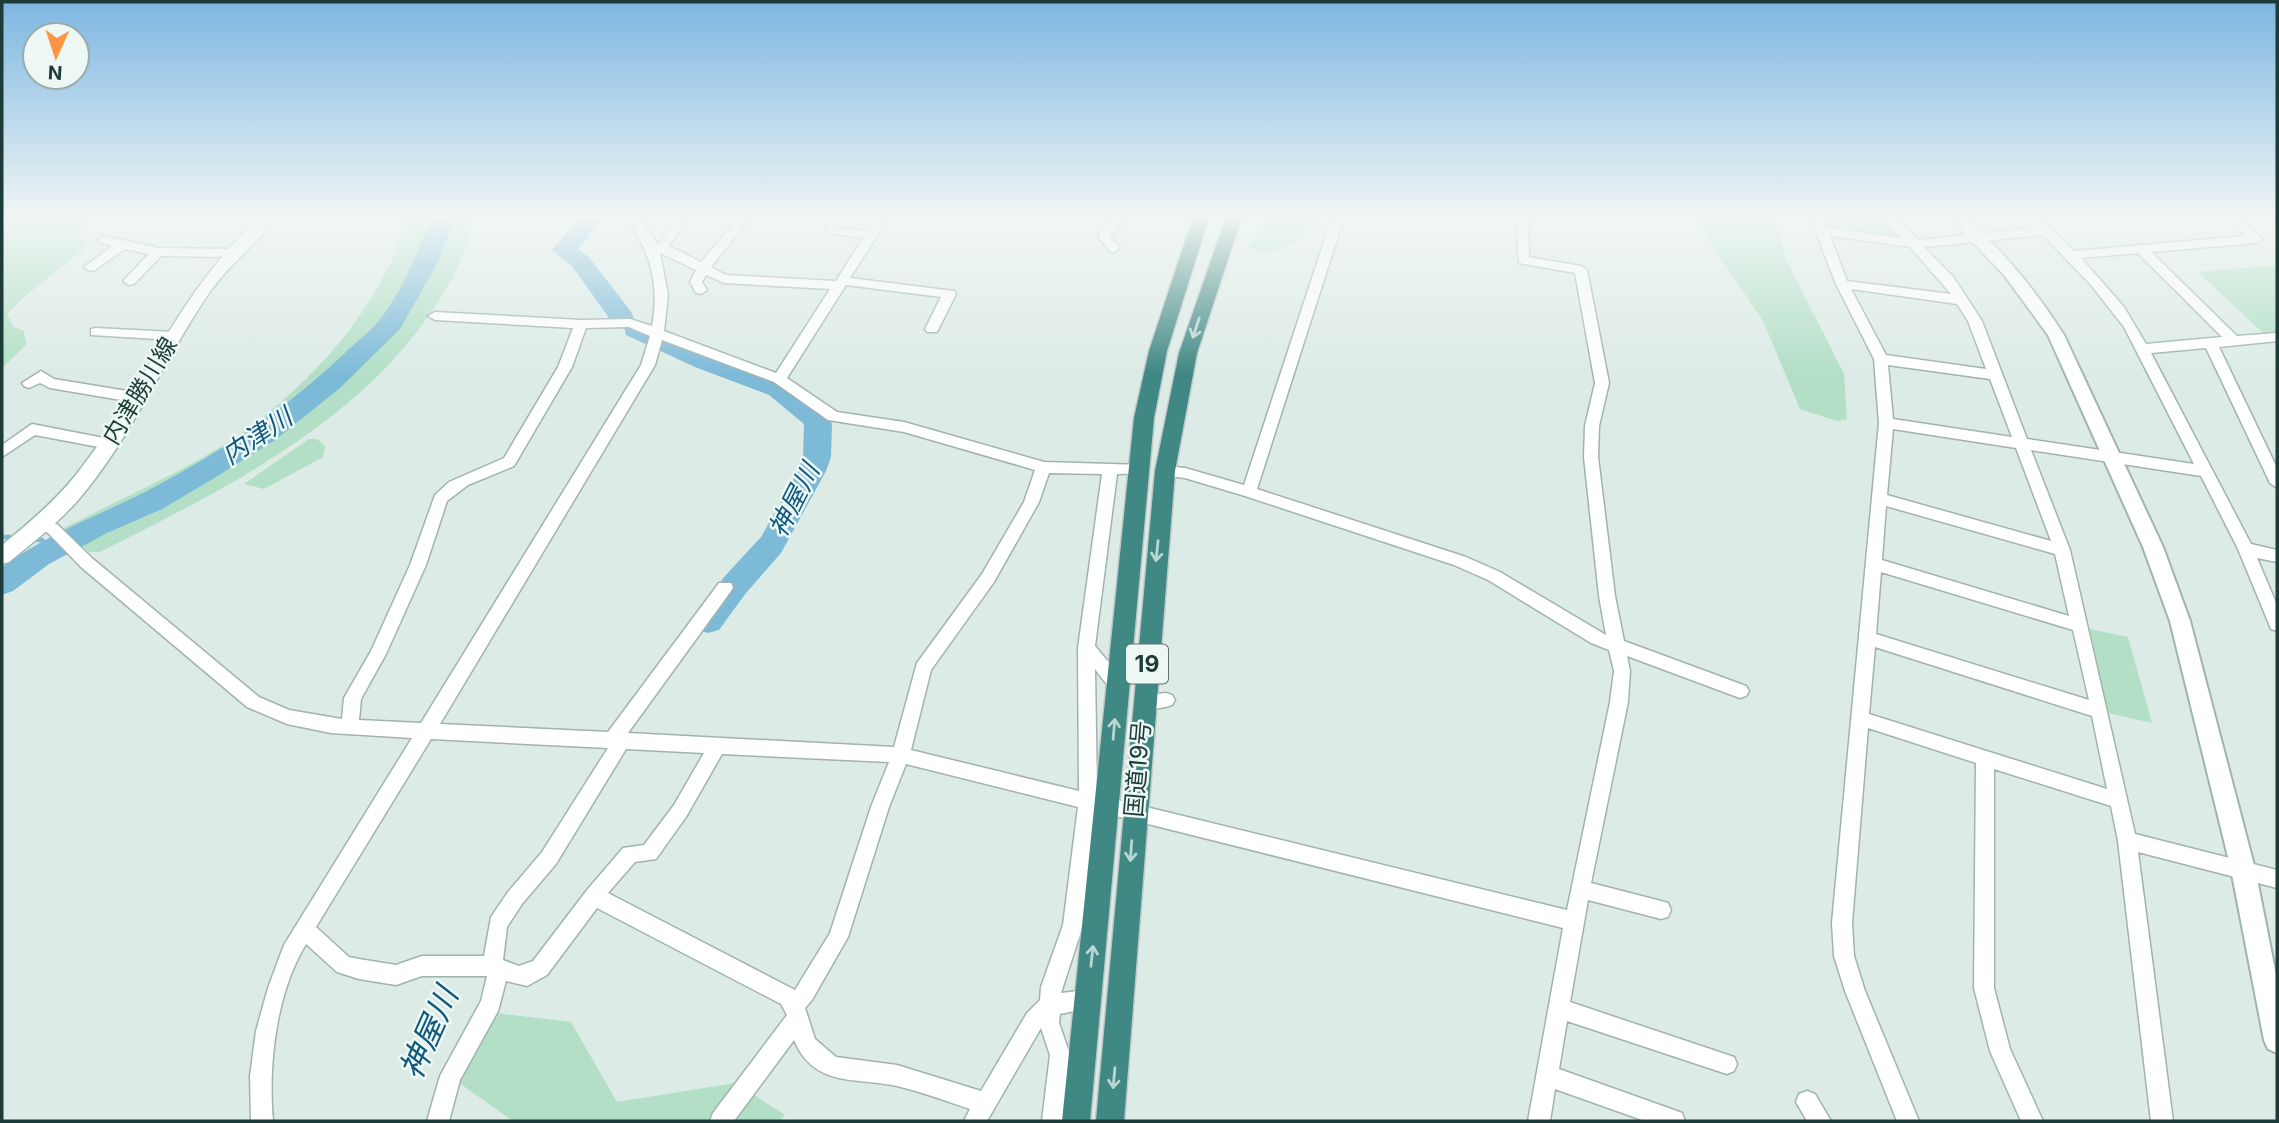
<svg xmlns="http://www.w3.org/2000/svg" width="2279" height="1123" viewBox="0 0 2279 1123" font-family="Inter,'Noto Sans JP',sans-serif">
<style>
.green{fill:#b2dfc6}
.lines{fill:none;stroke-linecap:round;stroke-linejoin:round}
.stream{stroke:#7dbad8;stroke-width:4.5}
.river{fill:#7dbad8;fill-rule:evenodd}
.minor-casing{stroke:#a0b3af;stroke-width:3}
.tertiary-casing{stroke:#a0b3af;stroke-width:4}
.secondary-casing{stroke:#9bb8b2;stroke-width:3}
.trunk-casing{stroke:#c0c8c8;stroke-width:3}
.minor{fill:#fff;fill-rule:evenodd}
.tertiary{fill:#fff;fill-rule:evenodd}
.secondary{fill:#fff;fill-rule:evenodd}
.trunk{fill:#408884;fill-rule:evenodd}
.oneway{stroke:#b9d6d2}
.labels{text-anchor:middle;stroke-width:5;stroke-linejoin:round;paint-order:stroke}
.shield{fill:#edf7f4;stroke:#5b7471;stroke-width:2}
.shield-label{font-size:23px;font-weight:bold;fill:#1d3c39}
.street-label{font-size:24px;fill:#1d3c39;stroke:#edf7f4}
.water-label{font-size:26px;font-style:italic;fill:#11587e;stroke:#edf7f4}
.near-water-label{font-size:32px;font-style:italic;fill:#11587e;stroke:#edf7f4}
</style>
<rect width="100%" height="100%" fill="#ddebe7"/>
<g class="green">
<path d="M2,217H100L84,226L77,237L90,244L24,297L7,314L14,327L24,331L26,345L2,368Z"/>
<path d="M406,217H473C470,230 468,246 462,258C394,406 237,483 100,552H89L62,529C114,502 169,478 219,448C290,403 354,339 391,262C397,248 401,232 406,217Z"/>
<path d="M1266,217H1326C1304,234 1278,262 1248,248Z"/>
<path d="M1693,217H1774L1786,259L1844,374L1847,419L1837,421L1800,409L1763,321Z"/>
<path d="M1822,217H1885L1903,236L1900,238L1829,229L1825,226Z"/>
<path d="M2277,265V332L2263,333L2198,272Z"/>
<path d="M309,439H317L325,446L323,457L264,489L244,484Z"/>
<path d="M2090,629L2128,637L2152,723L2108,713Z"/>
<path d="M495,1013L571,1022L617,1102L735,1083L785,1115L780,1121H513L455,1080Z"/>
</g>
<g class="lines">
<g class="stream">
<path d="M2,537H10"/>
<path d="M38,540H42L51,549"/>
</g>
<g class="river">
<path d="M432,217H455L438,262L400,329L340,388L275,440L211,480L162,509L107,533L49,564L13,591L2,595V567C49,533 93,518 143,493C217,455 288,408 348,350C359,340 373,329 382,317C404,287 418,251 432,217Z"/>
<path d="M580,217H604L578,249L588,256L632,313L634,321L787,383L826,411L832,424L831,457L826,471L781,553L746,593L719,630L708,633L697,630L693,621L724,577L761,537L798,471L803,457L804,424L769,395L695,367L626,335L624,327L614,325L572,266L552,250Z"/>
</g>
<g class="minor-casing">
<g id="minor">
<path d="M627,217H639L658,245L677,217H689L669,246L701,262L739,217H751L711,267L726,275L836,281L863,238L826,233V227L868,231L877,217H889L850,278L954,291L956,294L937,332H927L925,329L941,297L846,285L787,378L837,412L904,422L1044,462L1144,465L1146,469L1144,473L1117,474L1095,646L1127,684L1124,689C1111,694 1103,679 1095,669L1097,795L1567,910L1610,702L1614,671L1609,650L1591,643L1488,580L1454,565L1245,496L1185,478L1160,475L1158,471L1165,466L1185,468L1244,485L1332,217H1344L1257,489L1466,557L1500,572L1606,635L1599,596L1584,457L1585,426L1595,383L1575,273L1519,263L1516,217H1528L1529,257L1581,266L1587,270L1609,383L1599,426L1598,457L1615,596L1624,641L1746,686L1749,691L1746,696L1740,698L1627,656L1630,671L1628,702L1591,883L1661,901L1668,903L1671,910L1668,917L1661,919L1588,900L1570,1002L1734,1057L1737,1064L1734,1071L1727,1074L1567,1021L1559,1069L1674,1110L1682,1113L1685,1121H1645L1555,1089L1550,1121H1528L1563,928L1096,811L1083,925L1061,993L1087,990L1094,993L1097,1000L1094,1007L1060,1014L1059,1023L1070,1055L1064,1121H1042L1050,1055L1041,1028L987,1121H964L970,1109C946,1101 922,1092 897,1086C856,1077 814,1088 794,1040L734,1121H710L713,1113L787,1015L781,1004L597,908L547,975L527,986L506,981L498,1011L460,1080L449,1121H427L440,1076L481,1001L487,976H422L396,985L359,979L337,972L306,944C276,993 268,1065 273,1121H251L250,1076L256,1031L268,988L284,945L412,738L331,733L287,724L247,707L81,567L48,533L37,528L34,524L42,518L58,525L93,559L259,697L289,710L342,719L344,698L371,651L410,565L435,495L449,482L504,458L558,367L573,328L435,320L428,316L435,312L581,320L630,319L652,326C660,282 650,254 627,217ZM660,253L696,270L690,282L696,293L701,294L707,290L702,282L706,275L724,283L830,289L776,373L664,331L668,295ZM629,327L650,336L641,365L421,723L359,720L361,699L386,654L426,565L447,501L468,485L514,466L572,367L586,328ZM662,340L774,382L828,420L904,432L1035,470L1024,502L982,574L917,663L894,747L628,733L731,591L733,587L731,583H719L608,732L440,724L655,365ZM1049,473L1102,474L1078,648L1079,791L911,750L931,670L994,582L1039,502ZM431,739L608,748L542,852L508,892L491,917L484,956H422L396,965L359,959L349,957L316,927ZM626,749L704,753L674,805L644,845L623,848L587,890L533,961L519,966L503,960L507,927L522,904L556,864ZM722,754L889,762L871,807L830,933L795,990L608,893L635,862L656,859L686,817ZM906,764L1078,807L1063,925L1041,987L1040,1000L1027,1013L981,1091L897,1065L836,1057L815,1039L805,1008L812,1000L848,937L889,807Z"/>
<path d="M1114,217H1127L1110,237L1120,248L1114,252L1110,251L1098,237L1107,222Z"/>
<path d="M1810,217H1822L1826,228L1902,238L1883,217H1896L1918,240L2036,228L2025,217H2038L2074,251L2245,236L2225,217H2238L2262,239L2256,243L2151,252L2237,336L2277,333V341L2219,347L2277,468V488L2270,483L2206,348L2151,353L2251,544L2277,550V562L2257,558L2277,605V631L2271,629L2269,624L2238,549L2201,476L2031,450L2070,550L2135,834L2277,870V888L2138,852L2173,1121H2151L2118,841L2111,806L1994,769V988L2010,1049L2043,1121H2021L1990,1051L1974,988L1976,763L1868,728L1852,923L1854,956L1865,991L1919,1121H1897L1845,991L1834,956L1832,923L1879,423L1874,359L1836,284ZM2043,235L2091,285L2124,327L2194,464L2027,439L1982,321L1954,278L1924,247ZM1830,236L1910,247L1951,294L1847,281ZM2138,253L2222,337L2146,344L2124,307L2081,258ZM1851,289L1957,304L1968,321L1986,369L1886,355ZM1888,365L1990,379L2012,437L1893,419ZM1893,429L2016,448L2051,541L1887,495ZM1886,506L2055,554L2069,616L1882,560ZM1881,572L2073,630L2089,700L1876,634ZM1875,647L2092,716L2107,789L1869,714Z"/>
<path d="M104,236L158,248L232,249L238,253L232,257L161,256L134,284L129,285L123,281L149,254L125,249L95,270L90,271L84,267L112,246L100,243L98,240Z"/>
<path d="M96,328L173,332L180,336L173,340L91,335V329Z"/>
<path d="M41,371L54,379L127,391L139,390L146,395L144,398L127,401L50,388L40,383L29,388L24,386L22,383Z"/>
<path d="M32,424L109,439L116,444L109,449L35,435L2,457V445Z"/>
<path d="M1166,693L1172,695L1175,700L1172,705C1162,709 1148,710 1138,706L1135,701L1138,696Z"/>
<path d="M1807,1091L1815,1094L1831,1121H1807L1796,1102L1799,1094Z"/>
</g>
</g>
<g class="tertiary-casing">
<path id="tertiary" d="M1949,217H1965C2004,252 2036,291 2064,335L2163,547L2190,621L2255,869L2277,980V1053L2268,1049L2264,1040L2231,869L2170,621L2143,547L2048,335L2005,276Z"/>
</g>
<g class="secondary-casing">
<path id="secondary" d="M260,217H277C257,244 229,264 209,293C165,358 134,432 84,493C63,519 36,540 9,562L2,564V545C28,524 54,502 75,476C144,390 176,294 260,217Z"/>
</g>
<g class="trunk-casing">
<g id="trunk">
<path d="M1193,217H1209L1167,351L1154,418L1090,1121H1062L1134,418L1149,351Z"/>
<path d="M1226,217H1242L1197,353L1175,471L1124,1121H1096L1155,471L1179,353Z"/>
</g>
</g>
<use href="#minor" class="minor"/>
<use href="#tertiary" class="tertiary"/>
<use href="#secondary" class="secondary"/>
<use href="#trunk" class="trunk"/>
</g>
<defs><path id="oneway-shaft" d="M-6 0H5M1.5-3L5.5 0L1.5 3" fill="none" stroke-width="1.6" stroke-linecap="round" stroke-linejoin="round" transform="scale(1.75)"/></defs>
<g class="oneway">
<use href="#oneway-shaft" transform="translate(1196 328) rotate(108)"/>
<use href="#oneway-shaft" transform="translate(1157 551) rotate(96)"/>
<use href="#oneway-shaft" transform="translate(1114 729) rotate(-85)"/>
<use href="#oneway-shaft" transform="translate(1131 851) rotate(94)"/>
<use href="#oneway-shaft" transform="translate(1092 956) rotate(-84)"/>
<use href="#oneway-shaft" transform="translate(1114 1078) rotate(95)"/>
</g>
<linearGradient id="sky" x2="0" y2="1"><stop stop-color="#7db6e2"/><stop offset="0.58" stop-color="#f0f6f4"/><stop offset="1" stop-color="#f0f6f4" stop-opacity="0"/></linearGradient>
<rect width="2279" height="374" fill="url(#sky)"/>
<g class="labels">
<rect class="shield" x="1126" y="644.5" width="42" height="39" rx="5"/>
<g class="shield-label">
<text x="1147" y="672">19</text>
</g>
<g class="street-label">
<text transform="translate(140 391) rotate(-59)" y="8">内津勝川線</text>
<text transform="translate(1138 769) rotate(-85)" y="8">国道19号</text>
</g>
<g class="water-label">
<text transform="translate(257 436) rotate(-34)" y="9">内津川</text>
<text transform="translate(794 500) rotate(-63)" y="9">神屋川</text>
</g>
<g class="near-water-label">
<text transform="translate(429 1033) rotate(-66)" y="11">神屋川</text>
</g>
</g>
<rect width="2279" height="1123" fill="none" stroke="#1d3c39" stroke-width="7"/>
<g transform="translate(56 56) rotate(183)"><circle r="33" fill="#edf7f4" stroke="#9aaca9" stroke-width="2"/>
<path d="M0-5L12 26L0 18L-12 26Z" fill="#ff9447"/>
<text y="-10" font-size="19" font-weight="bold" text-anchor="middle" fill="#1d3c39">N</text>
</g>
</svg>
